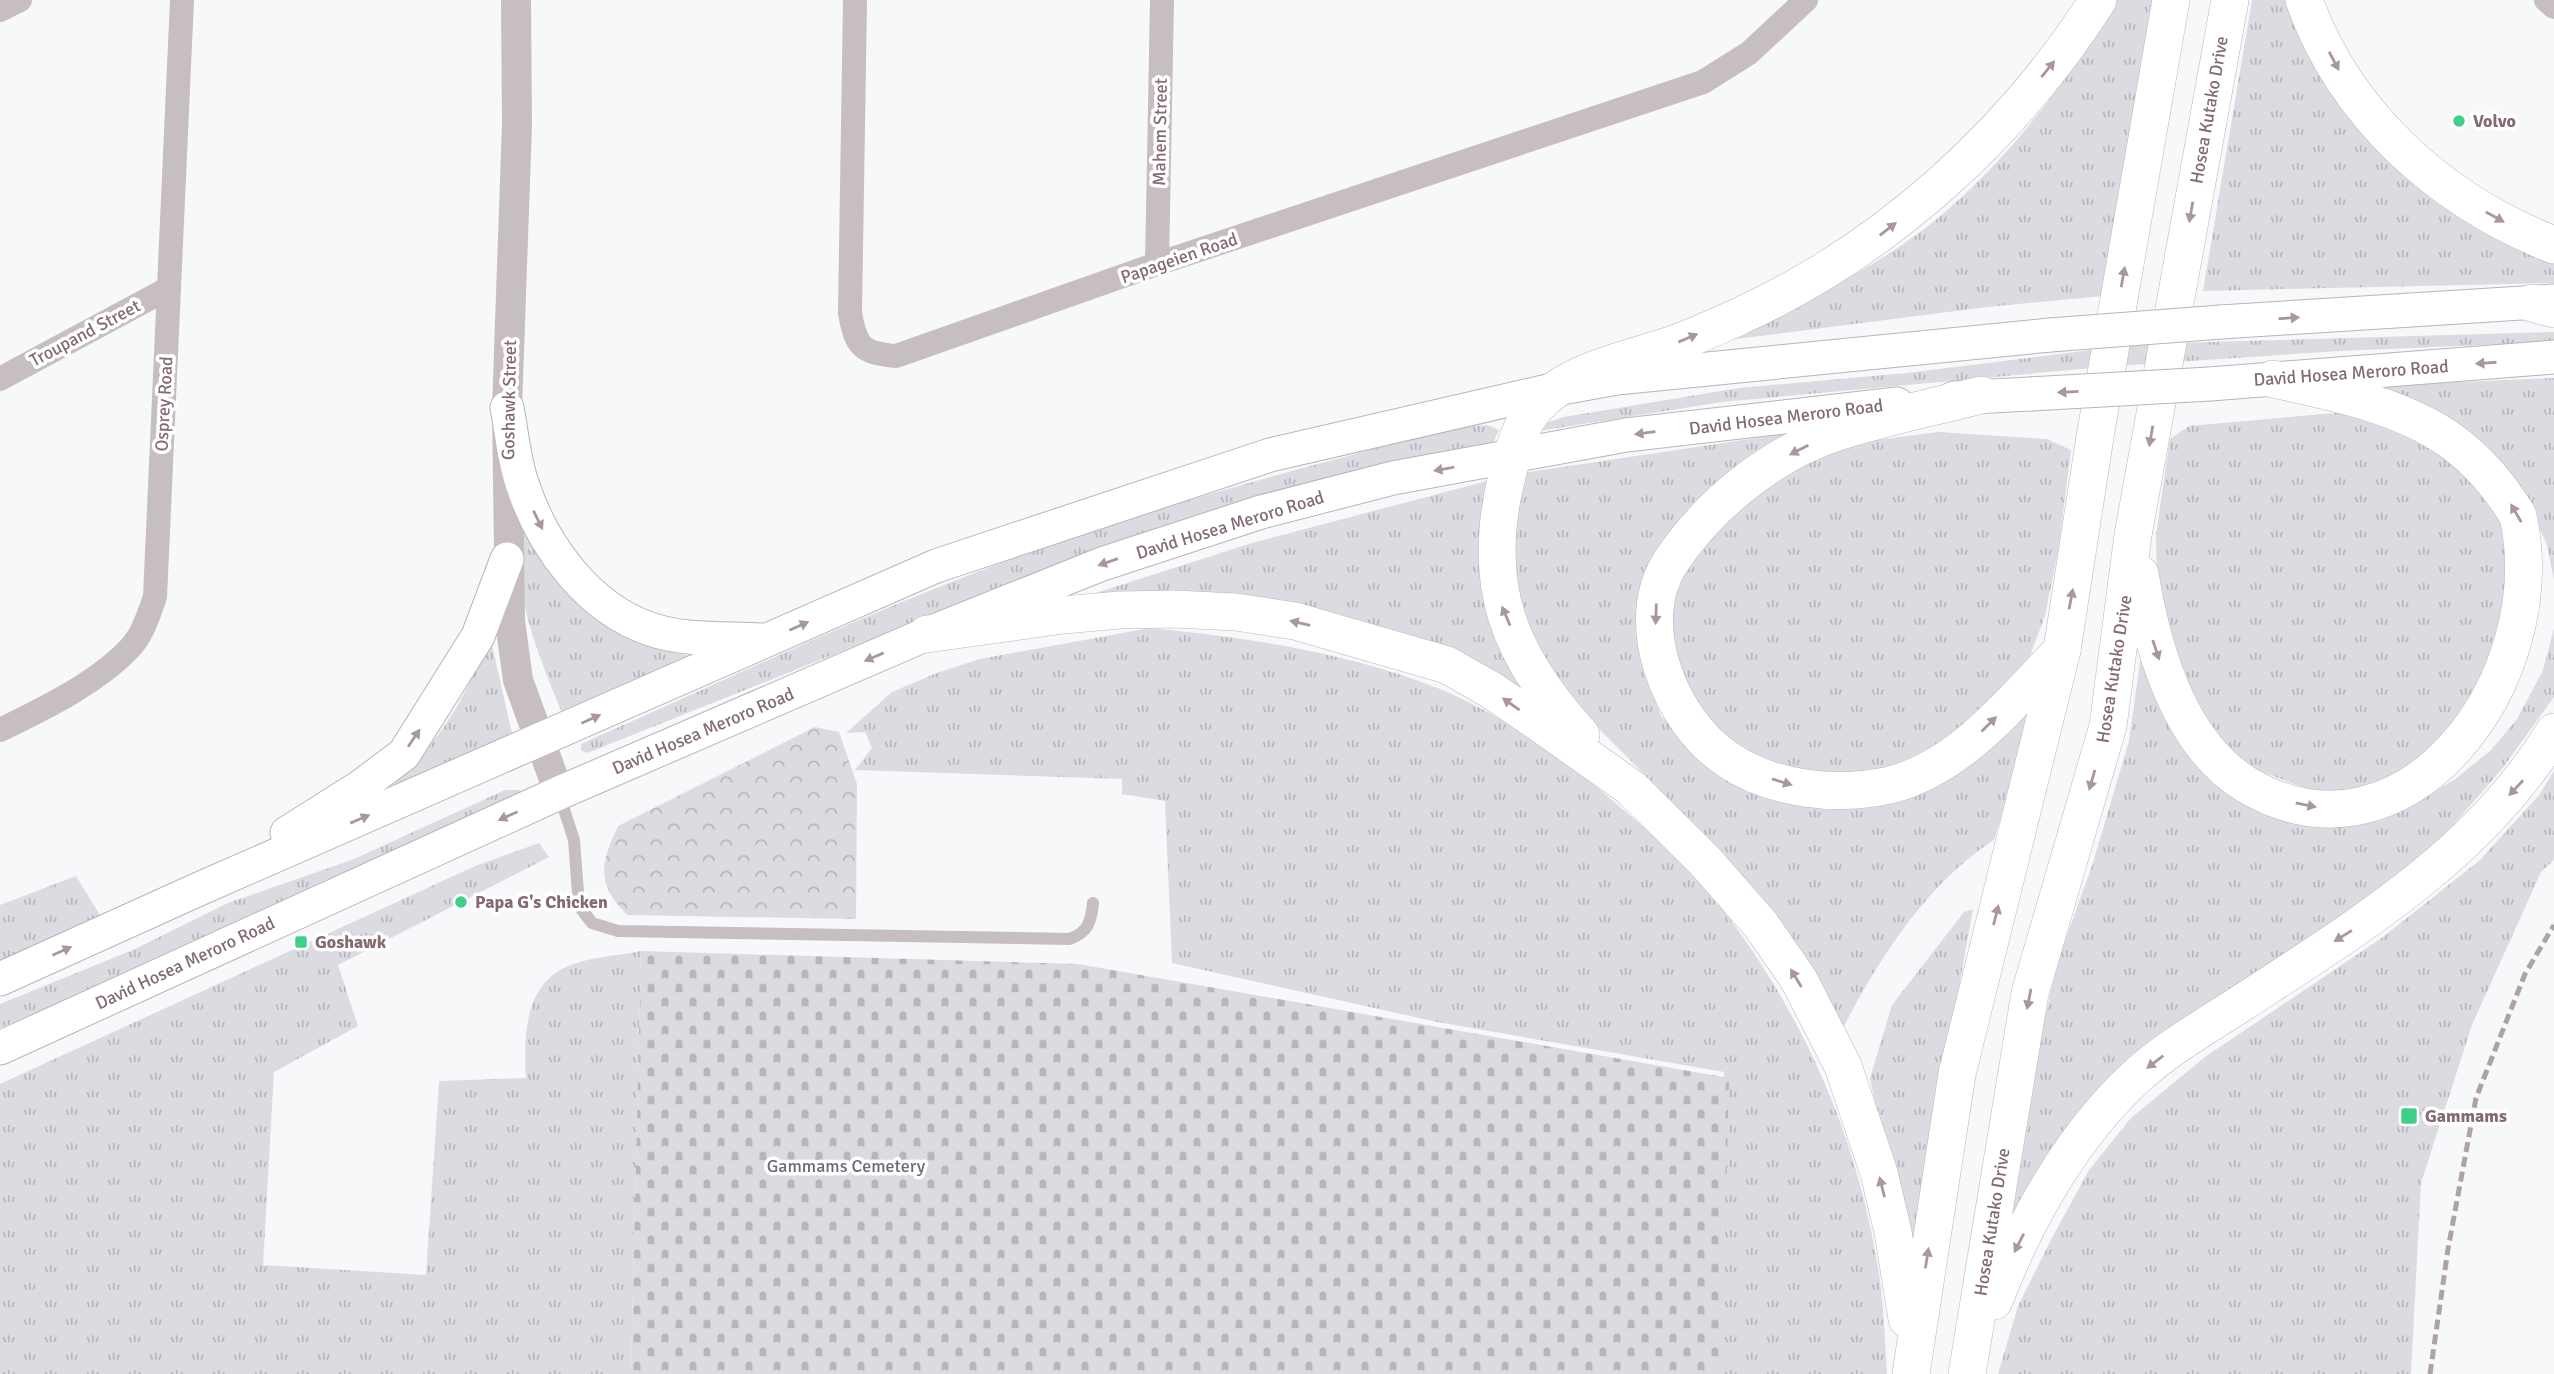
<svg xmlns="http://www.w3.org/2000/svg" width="2554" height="1374" viewBox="0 0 2554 1374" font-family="Signika,sans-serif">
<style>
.grass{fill:url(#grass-tufts)}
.forest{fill:url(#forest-crowns)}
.cemetery{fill:url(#cemetery-stones)}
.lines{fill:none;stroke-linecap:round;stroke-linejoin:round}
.secondary-casing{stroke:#bcb3b6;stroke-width:35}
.primary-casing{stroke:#bcb4b7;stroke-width:38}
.service{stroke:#c6bec0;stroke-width:12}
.minor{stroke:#c6bec0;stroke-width:24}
.tertiary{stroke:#c6bec0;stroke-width:30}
.secondary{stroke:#fff;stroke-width:33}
.primary{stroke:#fff;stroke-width:37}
.rail{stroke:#ada3a6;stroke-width:5;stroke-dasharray:10 5;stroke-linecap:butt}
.secondary-bridge-casing{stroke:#bcb3b6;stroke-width:35;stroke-linecap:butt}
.secondary-bridge{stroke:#fff;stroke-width:33}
.oneway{fill:#a9979c}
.poi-dot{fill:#40cf89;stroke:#fff;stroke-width:2.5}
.labels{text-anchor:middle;stroke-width:7;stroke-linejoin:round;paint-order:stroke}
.street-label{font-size:18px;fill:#846b72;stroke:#fff}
.poi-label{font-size:18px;font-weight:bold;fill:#846b72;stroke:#fff;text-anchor:start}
.park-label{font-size:18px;fill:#6b697c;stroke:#fff}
</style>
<defs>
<pattern id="grass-tufts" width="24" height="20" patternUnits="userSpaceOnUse" patternTransform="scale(1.75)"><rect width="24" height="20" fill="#dbdce2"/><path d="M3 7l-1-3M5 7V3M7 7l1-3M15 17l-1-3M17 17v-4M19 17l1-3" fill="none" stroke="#b7b6bc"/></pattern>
<pattern id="forest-crowns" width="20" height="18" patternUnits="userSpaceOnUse" patternTransform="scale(1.75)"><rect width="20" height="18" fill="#dbdce2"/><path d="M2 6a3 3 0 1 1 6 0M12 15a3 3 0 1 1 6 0" fill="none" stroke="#b7b6bc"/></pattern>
<pattern id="cemetery-stones" width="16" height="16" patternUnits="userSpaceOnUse" patternTransform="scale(1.75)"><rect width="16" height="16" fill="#dbdce2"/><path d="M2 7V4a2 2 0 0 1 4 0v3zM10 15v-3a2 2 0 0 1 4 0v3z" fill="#b7b6bc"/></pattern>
</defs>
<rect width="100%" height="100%" fill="#f7f8f9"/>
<g class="grass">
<path d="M2115,0H2152L2104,296L1987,307L1721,341C1795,305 1874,271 1938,218C2010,158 2068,81 2115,0Z"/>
<path d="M2252,0H2295L2352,108L2554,255V283L2203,291Z"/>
<path d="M2554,332V342L2340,351L2115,366L1722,402L1539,431L1540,425L1564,417L1739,388L1907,373L2139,344Z"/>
<path d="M2554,378V581L2547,545L2527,500L2362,386Z"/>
<path d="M2346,412L2391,423L2490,487L2533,628L2410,777L2322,795L2242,764L2211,734L2187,693L2157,587L2156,534L2170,439L2189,426Z"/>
<path d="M1487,425L1499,430L1493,443L943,611L587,753L581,750V744C728,679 873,609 1023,555C1165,503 1309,466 1454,428Z"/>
<path d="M1817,429L1739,473L1639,635L1644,671L1661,716L1698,755L1841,805L2037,699L1994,840C1926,884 1878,960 1842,1030L1772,912L1725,855L1552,682L1513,604L1515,474Z"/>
<path d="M1938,432L2047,439L2071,450L2059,546L2045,616L2030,656L1986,713L1902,767L1818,777L1761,762L1729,742L1675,677L1668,607L1680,571L1736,506L1822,453L1877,440Z"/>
<path d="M1487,481L1484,510L1545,712L1476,670L1077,599L1252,543Z"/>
<path d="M524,526C553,599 613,641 689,656L562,713C539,655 509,590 524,526Z"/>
<path d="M1150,628C1249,638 1348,652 1440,689C1507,717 1566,760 1620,807C1652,834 1686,863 1712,896C1801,1007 1860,1139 1880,1281C1884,1312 1885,1343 1887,1374H1710L1724,1072L1437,1022L1172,963L1165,801L1122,794V779L855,770L872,748L865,732L846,733L892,692L934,674L980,659Z"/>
<path d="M2554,628V697L2502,769L2442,838L2402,881L2183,1021L2007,1239L2030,1082L2058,960L2092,866L2129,741L2142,647L2232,786L2421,799L2454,780L2491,750L2517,719L2543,670Z"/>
<path d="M489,632L512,733L383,795C438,742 465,706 489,632Z"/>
<path d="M2554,771V860L2541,872L2472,1025L2421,1183L2411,1374H1998L2018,1306L2053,1236L2089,1170L2131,1118L2205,1057L2383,937L2480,860L2539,795Z"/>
<path d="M505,790H520L522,794L109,982L0,1028V1004L135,949L228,903L354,859Z"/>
<path d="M539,843L549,857L338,965L358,1026L274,1072L263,1265L426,1275L439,1081L526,1078C524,1039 523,987 566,967C587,957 618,956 641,951L631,1374H0V1084L475,866Z"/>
<path d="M76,876L103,920L0,964V905Z"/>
<path d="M1973,909L1912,1247L1906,1252L1870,1078L1892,1005L1964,912Z"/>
</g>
<path class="forest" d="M815,727L839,732L857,784L856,919L627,915C596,883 600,865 618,826Z"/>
<path class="cemetery" d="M641,951L1078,964L1729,1078L1722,1374H631Z"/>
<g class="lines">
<g class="secondary-casing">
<g id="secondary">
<path d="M2221,322L2554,301"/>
<path d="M2210,384L2554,357"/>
<path d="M1954,398L2030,394"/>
<path d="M507,408C512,433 514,462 523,486C543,546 588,608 650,629C684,641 725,638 761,640"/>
<path d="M287,833L360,787L404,754L478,636L507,559"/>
<path d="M0,979L199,889L936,566L1270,455L1556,389L1617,378L2050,335"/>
<path d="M0,1048L559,793L927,634L1102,564L1261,512L1393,478L1626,435L1897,404"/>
</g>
</g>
<g class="primary-casing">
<g id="primary">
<path d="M2304,0C2345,115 2441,201 2554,245"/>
<path d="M2532,303L2554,309"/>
<path d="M1981,395C1934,407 1885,417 1838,432C1772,453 1708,505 1670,563C1631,624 1671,722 1727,759C1772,790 1837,797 1890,785C1962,767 2013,700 2062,650"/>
<path d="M2140,574C2152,647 2179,744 2247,785C2406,879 2554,679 2518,516C2500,486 2476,458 2447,438C2396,404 2332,392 2273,379"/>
<path d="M927,634L1063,615L1120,610L1174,609L1236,612L1295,621L1447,665L1491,690L1538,722L1631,788L1704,860L1761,925L1799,980L1843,1066L1879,1173L1893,1232L1907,1319"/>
<path d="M1581,735C1508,655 1480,584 1507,476C1513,453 1519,425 1536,407C1568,370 1627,360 1671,345C1694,337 1718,326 1740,316C1886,249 2012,135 2098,0"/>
<path d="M1994,1301C2025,1220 2072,1135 2138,1075C2168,1048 2203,1028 2237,1006C2356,928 2478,856 2554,732"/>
<path d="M1911,1374L1957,1074L2062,650L2095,437L2171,0"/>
<path d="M1967,1374L2030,993L2108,726L2133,535L2230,0"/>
</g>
</g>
<path class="service" d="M559,794L574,840L579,906L592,923L618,931L1069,939C1088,933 1091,922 1093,903"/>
<g class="minor">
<path d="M855,0L850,313C856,347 862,353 896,356L1157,264L1703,82L1749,53L1806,0"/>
<path d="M2546,0L2554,7"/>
<path d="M0,10L20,0"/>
<path d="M1157,264L1162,0"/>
<path d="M0,379L169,288"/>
<path d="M0,730C43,709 95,684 128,650C143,635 148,616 155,597L182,0"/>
</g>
<path class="tertiary" d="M516,0L517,125L507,408L510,621L518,680L559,793"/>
<use href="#secondary" class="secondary"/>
<use href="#primary" class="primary"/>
<path class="rail" d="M2430,1374L2448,1249L2476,1098L2525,974L2554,925"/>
<g class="secondary-bridge-casing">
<g id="secondary-bridge">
<path d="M2050,335L2221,322"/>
<path d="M2030,394L2210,384"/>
</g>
</g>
<use href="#secondary-bridge" class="secondary-bridge"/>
</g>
<defs><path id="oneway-solid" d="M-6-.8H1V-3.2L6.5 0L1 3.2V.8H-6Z" transform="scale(1.75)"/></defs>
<g class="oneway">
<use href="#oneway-solid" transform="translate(2334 61) rotate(62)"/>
<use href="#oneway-solid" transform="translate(2048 69) rotate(-51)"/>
<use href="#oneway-solid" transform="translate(2191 212) rotate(100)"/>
<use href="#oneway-solid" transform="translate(2495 217) rotate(29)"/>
<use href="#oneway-solid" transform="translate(1888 229) rotate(-38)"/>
<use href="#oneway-solid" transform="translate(2123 277) rotate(-80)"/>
<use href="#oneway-solid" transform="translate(2289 318) rotate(-4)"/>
<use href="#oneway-solid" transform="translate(1688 338) rotate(-23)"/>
<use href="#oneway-solid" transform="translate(2486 363) rotate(176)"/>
<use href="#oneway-solid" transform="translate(2068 392) rotate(177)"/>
<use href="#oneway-solid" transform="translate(1645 433) rotate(173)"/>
<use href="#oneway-solid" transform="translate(2151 436) rotate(100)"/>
<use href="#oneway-solid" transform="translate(1799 450) rotate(153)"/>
<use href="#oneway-solid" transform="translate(1444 469) rotate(170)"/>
<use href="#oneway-solid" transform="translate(2516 513) rotate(-120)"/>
<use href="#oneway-solid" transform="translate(538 520) rotate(64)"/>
<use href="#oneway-solid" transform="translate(1108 562) rotate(161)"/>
<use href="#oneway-solid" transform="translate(2071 599) rotate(-79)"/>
<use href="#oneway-solid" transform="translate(1656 614) rotate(92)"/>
<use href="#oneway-solid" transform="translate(1506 616) rotate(-113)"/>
<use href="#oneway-solid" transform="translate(1300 623) rotate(-167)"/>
<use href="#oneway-solid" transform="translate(799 626) rotate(-24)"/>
<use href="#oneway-solid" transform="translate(2156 650) rotate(72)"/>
<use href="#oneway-solid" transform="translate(874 657) rotate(157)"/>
<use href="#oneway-solid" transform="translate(1511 704) rotate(-145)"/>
<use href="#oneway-solid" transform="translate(591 719) rotate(-24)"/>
<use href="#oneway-solid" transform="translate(1989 724) rotate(-45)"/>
<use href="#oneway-solid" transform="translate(414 738) rotate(-56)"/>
<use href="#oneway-solid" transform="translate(2092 780) rotate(106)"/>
<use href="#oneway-solid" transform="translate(1782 782) rotate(17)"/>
<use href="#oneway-solid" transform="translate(2516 788) rotate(133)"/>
<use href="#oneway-solid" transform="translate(2306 805) rotate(12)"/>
<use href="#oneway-solid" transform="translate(508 816) rotate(156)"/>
<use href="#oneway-solid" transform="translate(360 819) rotate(-23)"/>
<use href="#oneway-solid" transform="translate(1996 915) rotate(-76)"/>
<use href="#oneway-solid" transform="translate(2343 936) rotate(148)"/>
<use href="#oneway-solid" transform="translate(62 951) rotate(-24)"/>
<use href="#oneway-solid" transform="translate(1796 978) rotate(-121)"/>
<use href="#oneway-solid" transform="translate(2029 999) rotate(101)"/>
<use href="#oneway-solid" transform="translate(2155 1062) rotate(142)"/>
<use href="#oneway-solid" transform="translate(1882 1187) rotate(-104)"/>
<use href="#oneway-solid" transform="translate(2019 1243) rotate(117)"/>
<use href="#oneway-solid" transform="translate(1927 1258) rotate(-81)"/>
</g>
<g class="poi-dot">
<circle cx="2459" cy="121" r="7"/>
<circle cx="461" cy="902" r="7"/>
<rect x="294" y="935" width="14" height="14" rx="3.5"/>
<rect x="2400" y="1107" width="18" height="18" rx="3.5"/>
</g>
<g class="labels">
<g class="street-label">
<text transform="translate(2209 110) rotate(-80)" y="6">Hosea Kutako Drive</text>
<text transform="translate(1160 132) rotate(-89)" y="6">Mahem Street</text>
<text transform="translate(1179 258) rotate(-19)" y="6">Papageien Road</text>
<text transform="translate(85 333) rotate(-28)" y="6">Troupand Street</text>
<text transform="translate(2351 373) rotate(-4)" y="6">David Hosea Meroro Road</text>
<text transform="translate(509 400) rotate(-89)" y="6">Goshawk Street</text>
<text transform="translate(164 404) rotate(-87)" y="6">Osprey Road</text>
<text transform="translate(1786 417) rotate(-7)" y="6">David Hosea Meroro Road</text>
<text transform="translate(1230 525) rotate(-17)" y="6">David Hosea Meroro Road</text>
<text transform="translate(2114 669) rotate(-81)" y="6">Hosea Kutako Drive</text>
<text transform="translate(703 731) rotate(-23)" y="6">David Hosea Meroro Road</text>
<text transform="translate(185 963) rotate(-25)" y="6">David Hosea Meroro Road</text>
<text transform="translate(1992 1222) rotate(-81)" y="6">Hosea Kutako Drive</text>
</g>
<g class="poi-label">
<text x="2473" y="127">Volvo</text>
<text x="475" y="908">Papa G's Chicken</text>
<text x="315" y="948">Goshawk</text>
<text x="2425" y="1122">Gammams</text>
</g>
<g class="park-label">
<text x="846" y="1172">Gammams Cemetery</text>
</g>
</g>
</svg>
